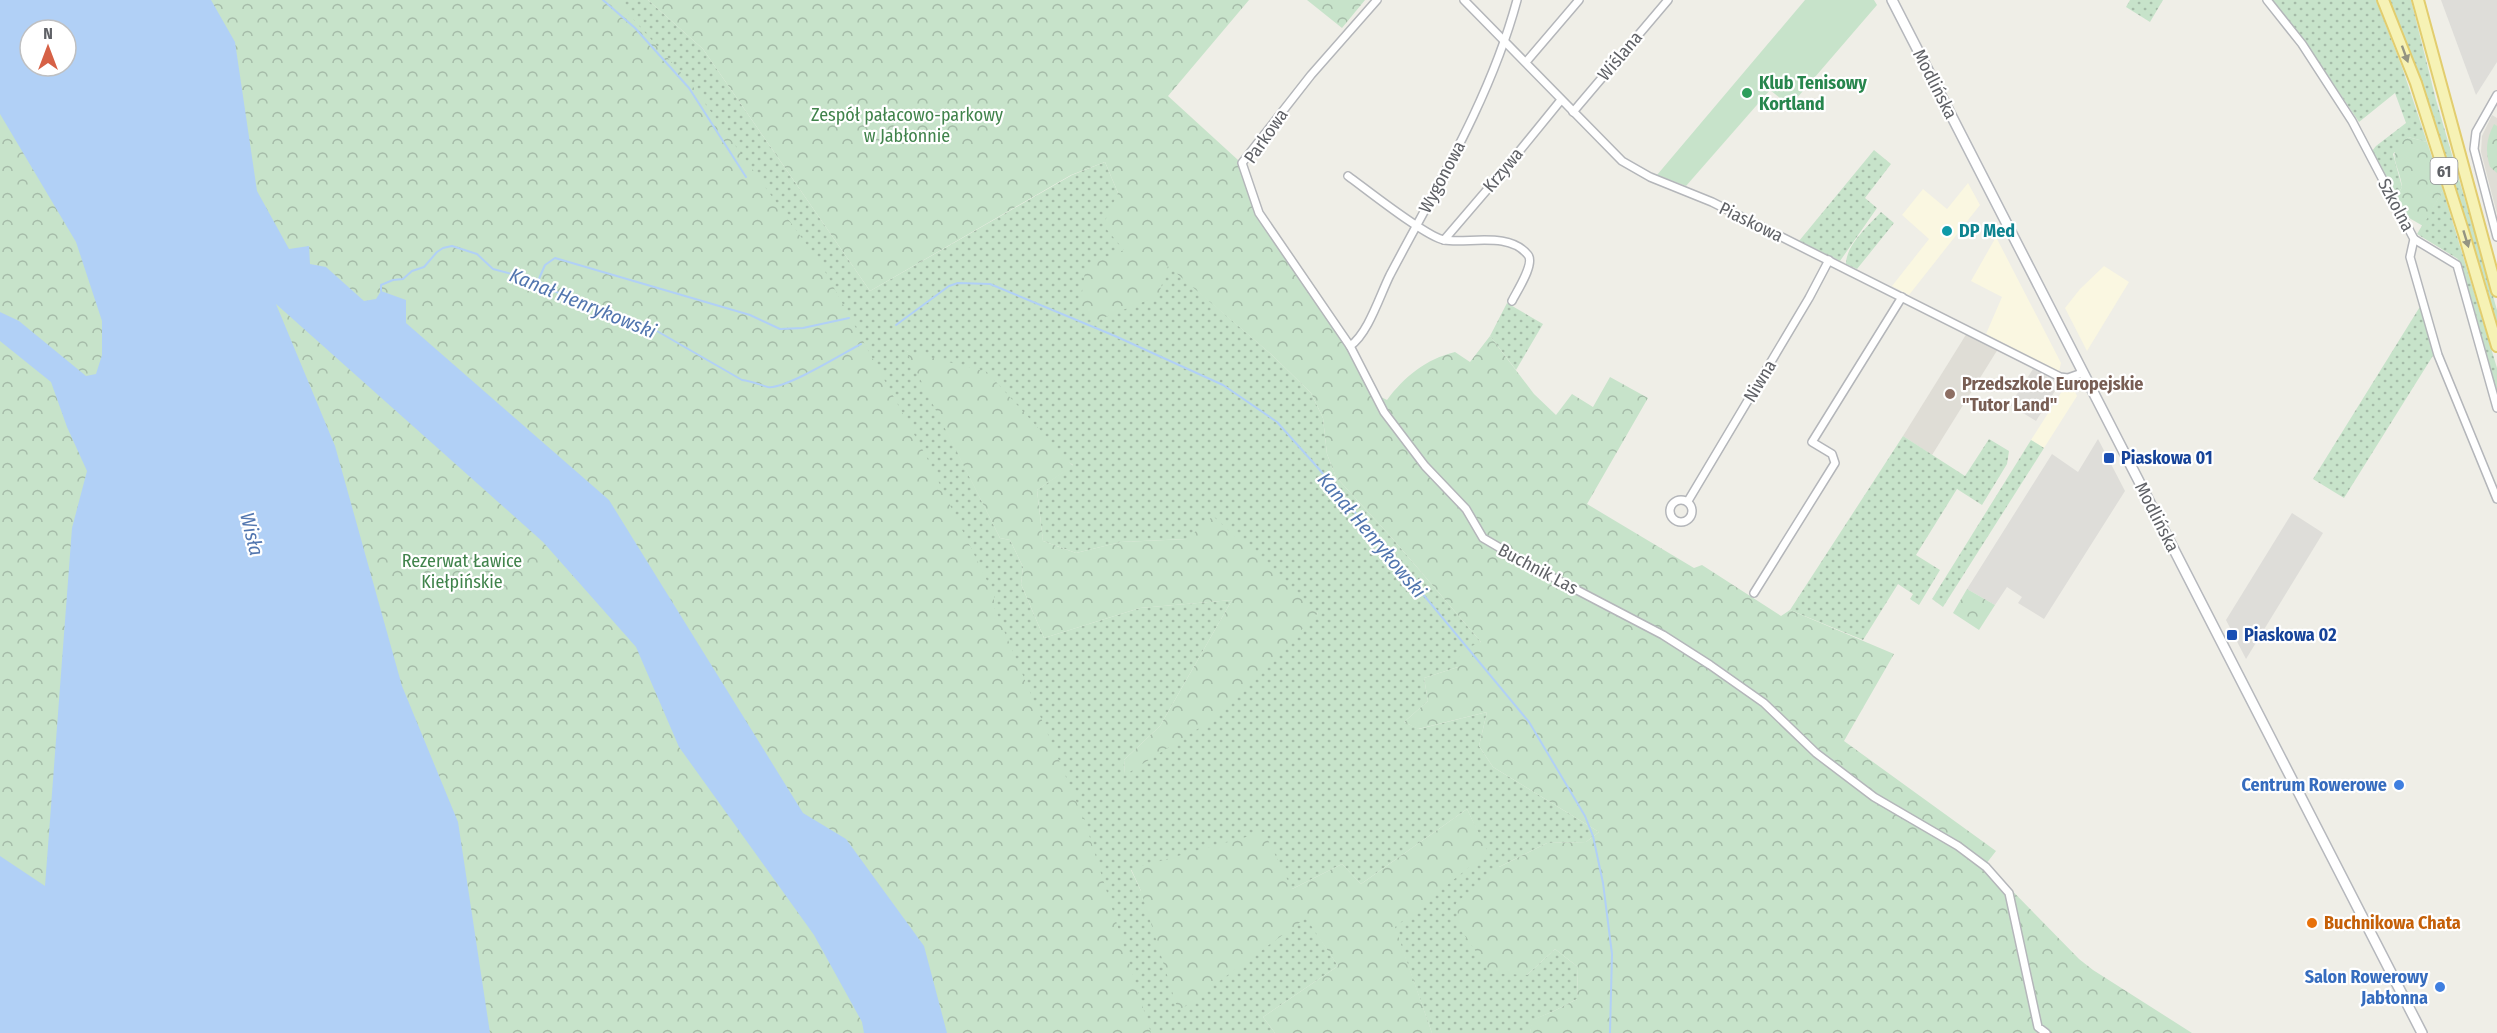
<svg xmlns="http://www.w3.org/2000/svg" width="2497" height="1033" viewBox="0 0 2497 1033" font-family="'Fira Sans Condensed',sans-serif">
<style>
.commercial{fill:#faf7e1}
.industrial{fill:#deddd9}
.education{fill:#dfddd6}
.grass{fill:url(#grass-dots);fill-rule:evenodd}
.forest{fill:url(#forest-crowns);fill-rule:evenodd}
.pitch{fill:#c7e3ca}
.water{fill:#b1d0f6;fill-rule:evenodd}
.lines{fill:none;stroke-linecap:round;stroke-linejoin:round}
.stream{stroke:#b1d0f6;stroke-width:2}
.street-casing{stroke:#b4b6ba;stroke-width:10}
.secondary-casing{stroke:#b6b8bd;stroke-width:12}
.primary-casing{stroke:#e2cd6e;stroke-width:14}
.street{stroke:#fff;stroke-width:7}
.secondary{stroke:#fff;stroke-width:9}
.primary{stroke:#f6f2b5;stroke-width:10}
.oneway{fill:#949482}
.leisure-dot{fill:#2e9e5b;stroke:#fff;stroke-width:2}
.culture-dot{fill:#0f9aa8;stroke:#fff;stroke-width:2}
.education-dot{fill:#8d6e63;stroke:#fff;stroke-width:2}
.transit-dot{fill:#1a4fb4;stroke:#fff;stroke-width:2}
.shop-dot{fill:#3f7fe0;stroke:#fff;stroke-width:2}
.food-dot{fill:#e8710a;stroke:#fff;stroke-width:2}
.labels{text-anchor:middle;stroke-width:4.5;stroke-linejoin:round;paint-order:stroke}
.shield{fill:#fff;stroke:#8f9094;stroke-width:1.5}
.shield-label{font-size:16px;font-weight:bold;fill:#5f6166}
.street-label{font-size:18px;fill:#5f6166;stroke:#fff}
.leisure-label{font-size:18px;font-weight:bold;fill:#27864d;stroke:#fff;text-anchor:start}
.park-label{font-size:18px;fill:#40834b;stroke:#fff}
.culture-label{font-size:18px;font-weight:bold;fill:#0d838f;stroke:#fff;text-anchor:start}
.education-label{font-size:18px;font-weight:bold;fill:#785e54;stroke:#fff;text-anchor:start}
.transit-label{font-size:18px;font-weight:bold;fill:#164399;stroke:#fff;text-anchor:start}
.shop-label{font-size:18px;font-weight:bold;fill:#366cbe;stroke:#fff;text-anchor:end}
.food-label{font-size:18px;font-weight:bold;fill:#c56008;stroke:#fff;text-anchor:start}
.water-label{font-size:20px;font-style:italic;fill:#5276af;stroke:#fff}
</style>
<defs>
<pattern id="grass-dots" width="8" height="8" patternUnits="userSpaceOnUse" patternTransform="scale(1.5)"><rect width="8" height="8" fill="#c7e3ca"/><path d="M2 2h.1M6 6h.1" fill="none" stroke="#a5bba8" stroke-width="1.8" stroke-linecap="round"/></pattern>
<pattern id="forest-crowns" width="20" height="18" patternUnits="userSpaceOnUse" patternTransform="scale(1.5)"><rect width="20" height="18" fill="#c7e3ca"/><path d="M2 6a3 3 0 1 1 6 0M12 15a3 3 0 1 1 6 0" fill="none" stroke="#a5bba8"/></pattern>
</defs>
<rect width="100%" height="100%" fill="#efeee7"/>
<g class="commercial">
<path d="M1968,183L1980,205L1909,295L1892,286L1929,239L1902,215L1923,189L1947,209Z"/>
<path d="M1996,237L2061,363L2059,372L1986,334L2002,297L1971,281Z"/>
<path d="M2104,266L2129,282L2087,351L2065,308L2080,289Z"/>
<path d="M2066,385L2074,389L2077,396L2044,448L2031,440Z"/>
</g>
<g class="industrial">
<path d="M2441,0H2497V62L2476,95Z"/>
<path d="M2033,369L2060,383L2036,421L2010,405Z"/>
<path d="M2098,439L2125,491L2044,619L2018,603L2022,597L2007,587L1995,605L1967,589L2052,454L2078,472Z"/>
<path d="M2292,513L2323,533L2246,659L2226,620Z"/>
</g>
<g class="education">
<path d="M2492,115L2497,118V214L2481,152L2482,136Z"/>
<path d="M1967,333L1998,349L1932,455L1903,436Z"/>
</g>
<g class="grass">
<path d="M610,0H648L703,49L870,291L1072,175L1105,162L1118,193L1168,265L1272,355L1311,393L1323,418L1327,454L1336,477L1392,538L1481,642L1458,667L1424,678L1428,701L1404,722L1419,729L1487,712L1479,746L1493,767L1599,832L1586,842L1547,843L1499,867L1527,975L1555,949L1578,967L1577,999L1554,1011L1533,1020L1530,1033H1432L1394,926L1487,852L1467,809L1361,884L1342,864L1292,889L1131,870L1141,891L1307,918L1338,966L1263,1017L1275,1033H1143ZM907,351L1073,465L1037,490L1043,541L1076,553L1121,542L1187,539L1318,613L1125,774L1124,760L1160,726L1232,600L1140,608L1044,638L1021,584L1023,567L1010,540L1000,538Z"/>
<path d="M2130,0H2163L2150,22L2126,7Z"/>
<path d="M2272,0H2376L2402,67L2427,142L2408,137L2393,154L2402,187L2396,198L2372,151L2376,146L2406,123L2395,93L2359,122L2316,58Z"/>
<path d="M2389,0H2411L2436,100L2497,310V328L2464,215L2416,69Z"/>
<path d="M1874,150L1891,164L1865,198L1877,208L1840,261L1799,241Z"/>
<path d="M2443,190L2497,368V396L2458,259L2417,234Z"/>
<path d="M1881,212L1894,223L1857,269L1846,264C1846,245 1869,225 1881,212Z"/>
<path d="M1507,303L1543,324L1516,370L1490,336Z"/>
<path d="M2421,305L2434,354L2344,498L2313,479Z"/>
<path d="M1903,436L1965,476L1989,439L2009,451L2007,464L1982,505L1957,489L1916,555L1940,570L1919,605L1910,599L1913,594L1898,584L1863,640L1790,610Z"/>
<path d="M2031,440L2044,448L1943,607L1932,599Z"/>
</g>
<g class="forest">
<path d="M0,0H616L691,84L822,266L926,456L994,595V607L1085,822L1151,1033H0ZM30,30H66V66H30Z"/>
<path d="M648,0H1249L1168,96L1238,160L1257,213L1308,292L1351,351L1371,392L1387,400C1404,377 1426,359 1455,352L1470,362L1490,336L1534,394L1556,415L1572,394L1593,407L1610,377L1648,398L1587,504L1694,568L1702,565L1781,616L1790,610L1894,654L1844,741L1996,851L1986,864L2079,959L2093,970L2192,1033H1530L1532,1020L1554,1011L1577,999L1578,967L1555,949L1527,975L1491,973L1460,929L1456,903L1499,867L1547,843L1586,842L1599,832L1493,767L1479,746L1487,712L1418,729L1404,722L1428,701L1424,678L1458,667L1460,651L1481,642L1392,538L1336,477L1327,454L1323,418L1311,393L1272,355L1168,266L1158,296L1098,320L1080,306L1086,265L1124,250L1103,225L1118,193L1105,162L1071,175L870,291L703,49Z"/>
<path d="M1307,0H1365L1342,28Z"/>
<path d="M2494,124L2497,126V173L2490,167C2485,150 2486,140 2494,124Z"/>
<path d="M2408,137L2427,142L2443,190L2423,226L2404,215L2396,198L2402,187C2400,164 2383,153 2408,137Z"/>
<path d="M906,351L987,372L1073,466L1037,490L1043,541L1076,553L1121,542L1187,539L1213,516L1318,613L1215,718L1125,775L1124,760L1160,726L1232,600L1140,608L1044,638L1021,584L1023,567L1010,540L1000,538Z"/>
<path d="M1967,589L1995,605L1979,630L1953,613Z"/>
<path d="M1467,809L1488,852L1395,927L1432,1033H1275L1263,1017L1338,966L1306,918L1181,1009L1176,1004L1141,891L1131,869L1264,832L1292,889L1342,864L1361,884Z"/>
</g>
<path class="pitch" d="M1805,0H1874L1877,5L1790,106L1770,90L1686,186L1657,175Z"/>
<path class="water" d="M0,0H211L235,42L257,191L289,249L309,246L310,264L326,267L364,301L376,299L381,291L406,300V323L609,500L803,813L846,839L924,946L947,1033H864L862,1022L814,935L679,747L636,647L543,542L276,304L335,446L402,686L458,822L490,1033H0V856L45,886L72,528L87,471L67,427L51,382L0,341V312L19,321L86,376L96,374L102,355V321L76,242L0,114ZM30,30H66V66H30Z"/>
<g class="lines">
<g class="stream">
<path d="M603,0L635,28L689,88L746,177"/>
<path d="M538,281L545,265L555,258L750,315L780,329L803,328L849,318"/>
<path d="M381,291V285L393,280L403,279L412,271L424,267L437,252L443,248L452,246L477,254L493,269L538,281L556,292L574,296L620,321L643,323L742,380C752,381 760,385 768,387C784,390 844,353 861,344"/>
<path d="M896,325L949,286L958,283L990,284L1115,336L1223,385L1277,422L1319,469L1529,722L1585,816L1593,836L1603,883L1612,954L1610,1033"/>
</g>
<g class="street-casing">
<g id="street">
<path d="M1377,0L1311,75L1242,163L1259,213L1350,346L1384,412L1425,466L1466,509L1483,538L1531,566L1663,635L1710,665L1764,703L1816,753L1874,797L1958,846L1986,867L2009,893L2038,1027L2046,1033"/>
<path d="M1464,0L1622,161L1650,177L1712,202L2060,377L2068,378L2082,373"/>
<path d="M2267,0L2302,44L2352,121L2414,239L2410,257L2438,355L2497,499"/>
<path d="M1526,62L1579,0"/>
<path d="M2497,95L2476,132L2474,149L2497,237"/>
<path d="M1573,112L1668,0"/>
<path d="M1348,176C1366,189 1426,237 1444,240C1468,244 1509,231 1528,255C1535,264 1517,291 1512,301"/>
<path d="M2414,239L2457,265L2497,408"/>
<path d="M1444,240L1504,170L1561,100"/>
<path d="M1350,346C1368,334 1380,295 1390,275C1437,186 1491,97 1517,0"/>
<circle cx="1681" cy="511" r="11"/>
<path d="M1688,501L1809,298L1829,260"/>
<path d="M1754,593L1835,463L1832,454L1812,442L1902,297"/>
</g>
</g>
<g class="secondary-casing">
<path id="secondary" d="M1892,0L2422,1033"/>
</g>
<g class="primary-casing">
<g id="primary">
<path d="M2383,0L2416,83L2464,234L2497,346"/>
<path d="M2418,0L2497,291"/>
</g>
</g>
<use href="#street" class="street"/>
<use href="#secondary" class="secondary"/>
<use href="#primary" class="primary"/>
</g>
<defs><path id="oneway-solid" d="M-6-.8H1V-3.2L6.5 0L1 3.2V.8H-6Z" transform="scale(1.5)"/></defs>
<g class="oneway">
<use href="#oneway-solid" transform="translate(2405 54) rotate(70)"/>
<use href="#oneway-solid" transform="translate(2466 239) rotate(73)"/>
</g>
<circle class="leisure-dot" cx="1747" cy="93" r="6"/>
<circle class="culture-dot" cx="1947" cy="231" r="6"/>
<circle class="education-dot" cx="1950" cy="394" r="6"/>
<g class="transit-dot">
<rect x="2103" y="452" width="12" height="12" rx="3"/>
<rect x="2226" y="629" width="12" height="12" rx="3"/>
</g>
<g class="shop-dot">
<circle cx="2399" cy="785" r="6"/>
<circle cx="2440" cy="987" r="6"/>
</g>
<circle class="food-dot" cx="2312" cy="923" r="6"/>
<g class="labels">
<rect class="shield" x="2430.5" y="158" width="27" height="26" rx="4.5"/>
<g class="shield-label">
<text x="2444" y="177">61</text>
</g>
<g class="street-label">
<text transform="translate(1620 56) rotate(-50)" y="6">Wiślana</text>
<text transform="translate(1935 84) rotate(63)" y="6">Modlińska</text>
<text transform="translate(1266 136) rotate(-55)" y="6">Parkowa</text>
<text transform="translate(1503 170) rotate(-50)" y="6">Krzywa</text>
<text transform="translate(1442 177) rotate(-62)" y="6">Wygonowa</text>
<text transform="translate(2396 205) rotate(62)" y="6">Szkolna</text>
<text transform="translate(1751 222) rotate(26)" y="6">Piaskowa</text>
<text transform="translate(1760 381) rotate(-59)" y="6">Niwna</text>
<text transform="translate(2157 517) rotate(63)" y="6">Modlińska</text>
<text transform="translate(1538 569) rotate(28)" y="6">Buchnik Las</text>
</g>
<g class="leisure-label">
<text x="1759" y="89">Klub Tenisowy<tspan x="1759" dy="21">Kortland</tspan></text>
</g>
<g class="park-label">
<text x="907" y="121">Zespół pałacowo-parkowy<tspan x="907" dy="21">w Jabłonnie</tspan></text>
<text x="462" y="567">Rezerwat Ławice<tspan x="462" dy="21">Kiełpińskie</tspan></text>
</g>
<g class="culture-label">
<text x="1959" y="237">DP Med</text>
</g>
<g class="education-label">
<text x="1962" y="390">Przedszkole Europejskie<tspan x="1962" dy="21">"Tutor Land"</tspan></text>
</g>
<g class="transit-label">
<text x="2121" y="464">Piaskowa 01</text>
<text x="2244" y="641">Piaskowa 02</text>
</g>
<g class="shop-label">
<text x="2387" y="791">Centrum Rowerowe</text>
<text x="2428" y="983">Salon Rowerowy<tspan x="2428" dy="21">Jabłonna</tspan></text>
</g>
<g class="food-label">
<text x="2324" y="929">Buchnikowa Chata</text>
</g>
<g class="water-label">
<text transform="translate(583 303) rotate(22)" y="7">Kanał Henrykowski</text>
<text transform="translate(252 534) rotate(76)" y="7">Wisła</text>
<text transform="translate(1372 535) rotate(50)" y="7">Kanał Henrykowski</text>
</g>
</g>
<g transform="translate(48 48)"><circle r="28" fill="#ffffff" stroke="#bfc0c2" stroke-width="1.5"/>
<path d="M0-4.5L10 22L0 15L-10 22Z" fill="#d66146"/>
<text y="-9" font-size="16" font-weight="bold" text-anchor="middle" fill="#5f6166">N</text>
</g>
</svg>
